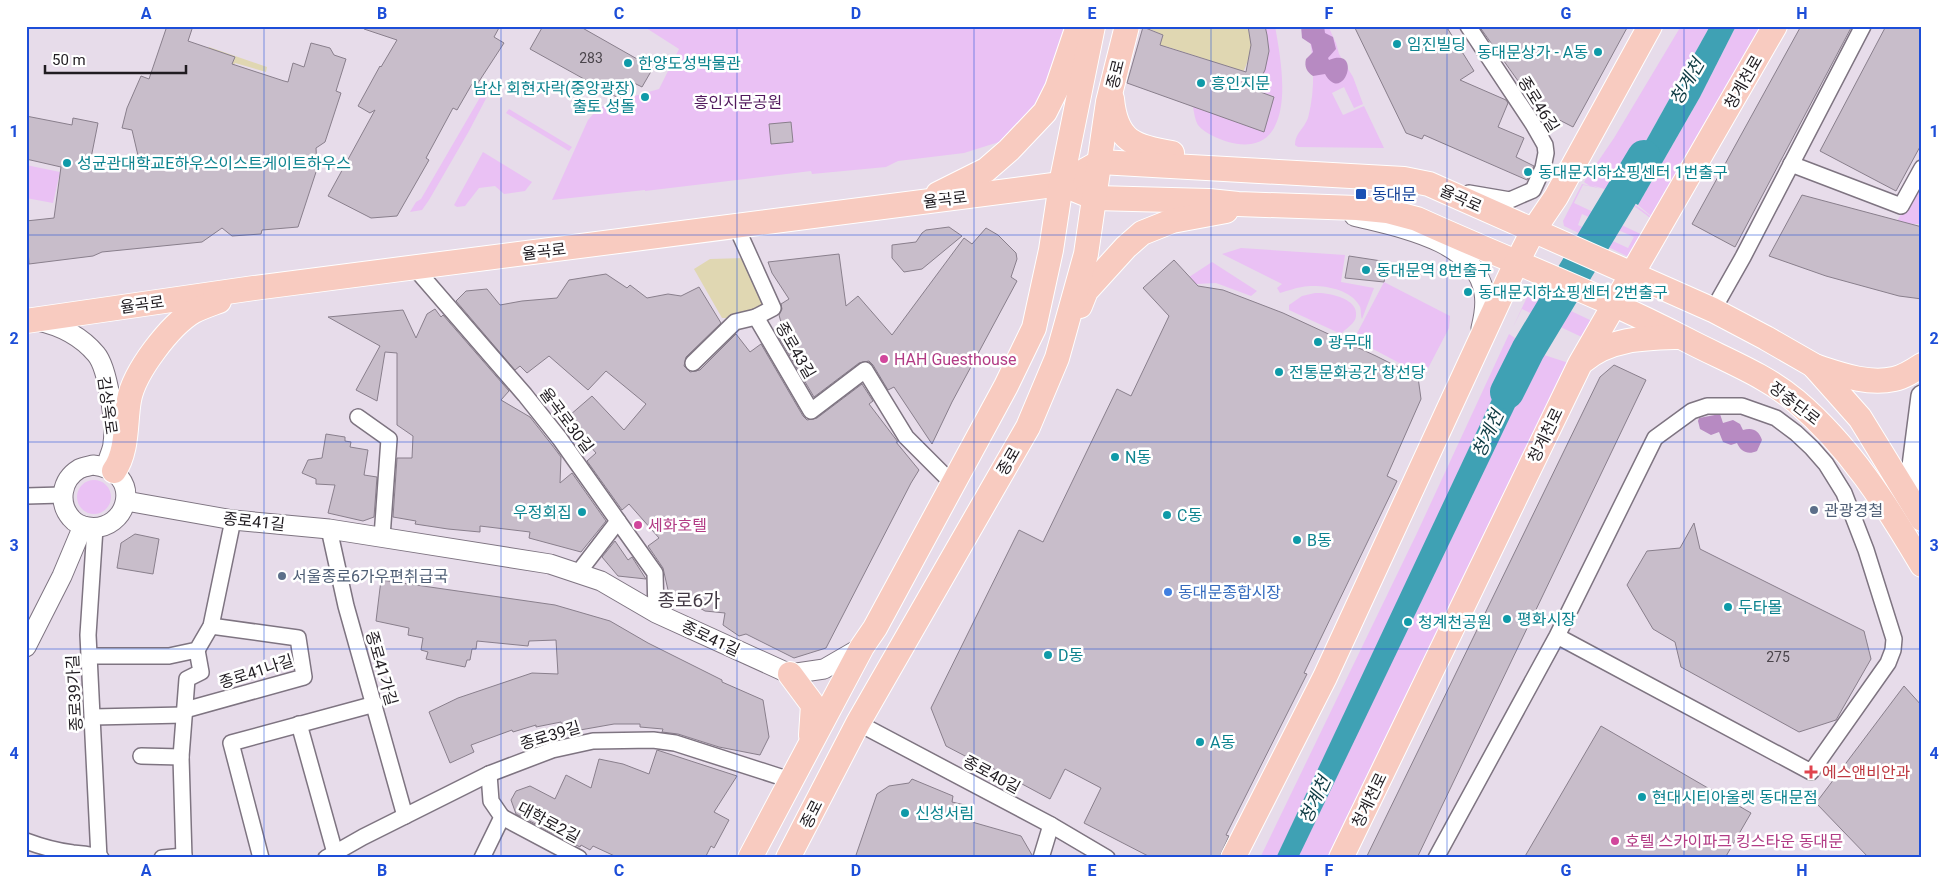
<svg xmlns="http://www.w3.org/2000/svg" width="1948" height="884" viewBox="0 0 1948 884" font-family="Roboto,'Noto Sans KR',sans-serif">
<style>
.green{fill:#eac1f4;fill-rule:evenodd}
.forest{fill:#b78ac2}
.sand{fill:#e0d7b2}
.water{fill:#3fa1b4}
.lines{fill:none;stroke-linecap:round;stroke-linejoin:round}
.river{stroke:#3fa1b4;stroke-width:34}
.building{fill:#c8bdca;stroke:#897f8c}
.minor-casing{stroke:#7e7481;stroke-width:18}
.tertiary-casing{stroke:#7e7481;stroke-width:21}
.secondary-casing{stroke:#7e7481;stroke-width:24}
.primary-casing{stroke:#fff;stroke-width:26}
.minor{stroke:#fff;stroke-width:15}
.tertiary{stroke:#fff;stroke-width:19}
.secondary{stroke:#fff;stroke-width:21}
.primary{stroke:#f8cbc0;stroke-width:24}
.grid{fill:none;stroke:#1d4ed8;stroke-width:1;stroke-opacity:0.55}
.culture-dot{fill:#0f9aa8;stroke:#fff;stroke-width:2}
.transit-dot{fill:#1a4fb4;stroke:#fff;stroke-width:2}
.hotel-dot{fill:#d1479c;stroke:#fff;stroke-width:2}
.service-dot{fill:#5c6f8a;stroke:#fff;stroke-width:2}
.shop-dot{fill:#3f7fe0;stroke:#fff;stroke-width:2}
.health-dot{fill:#e0444e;stroke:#fff;stroke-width:2}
.labels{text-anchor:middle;stroke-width:5;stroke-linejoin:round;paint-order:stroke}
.number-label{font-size:14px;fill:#4a444b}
.culture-label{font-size:16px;fill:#0d838f;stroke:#fff;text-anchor:start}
.street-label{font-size:16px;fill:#201c21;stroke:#fff}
.park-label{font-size:16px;fill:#51195d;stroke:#fff}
.transit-label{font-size:16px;fill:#164399;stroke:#fff;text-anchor:start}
.hotel-label{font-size:16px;fill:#b23c85;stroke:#fff;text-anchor:start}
.service-label{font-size:16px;fill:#4e5e75;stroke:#fff;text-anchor:start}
.shop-label{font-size:16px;fill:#366cbe;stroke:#fff;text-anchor:start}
.health-label{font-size:16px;fill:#be3a42;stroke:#fff;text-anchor:start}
.water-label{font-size:18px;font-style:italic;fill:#0f3c44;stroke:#fff}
.quarter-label{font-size:19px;fill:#423944;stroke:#fff}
.neatline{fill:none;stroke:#1d4ed8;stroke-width:2}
.grid-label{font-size:16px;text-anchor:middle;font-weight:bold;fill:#1d4ed8}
</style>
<rect width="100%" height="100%" fill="#e7dcea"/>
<g class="green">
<path d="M643,26H1068L1043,103L1016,133L999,142L964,153L898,161L886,167L812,174L811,171L645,191V190L552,200L588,120L595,112L606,104L659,89L679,49Z"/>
<path d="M1265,26H1275C1280,55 1289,101 1274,128C1261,151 1233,146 1213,136C1207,133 1202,130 1198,125C1195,120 1194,112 1193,107L1255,90Z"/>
<path d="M1307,26H1331L1329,28L1336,43L1339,54L1353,77L1363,104L1354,108L1344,87L1332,93L1343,115L1364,106L1384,148L1298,147L1295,145C1295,133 1304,129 1308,118C1316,88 1314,56 1307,26Z"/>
<path d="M1681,26H1710L1617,193L1591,185C1617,196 1634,201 1656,221L1636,256L1629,257L1564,226L1563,221L1582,184L1590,186L1584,182L1614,138ZM1583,185C1611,189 1633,204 1654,221L1645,236L1574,203ZM1582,214L1634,237L1628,248L1578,225Z"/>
<path d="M1736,26H1765L1656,220L1638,205L1700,97Z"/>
<path d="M491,89L469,131L429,200L422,210L410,212L416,202L421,199L482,94Z"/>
<path d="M509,109L572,147L569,151L506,113Z"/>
<path d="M483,152L532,182L525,191L504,194L495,186L479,188L465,206L457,207L454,205Z"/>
<path d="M26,165L60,172L53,203L26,198Z"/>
<path d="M1922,179V224H1912L1897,221Z"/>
<path d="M1241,248L1345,255L1341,282L1374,288L1362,319C1360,315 1362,309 1359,305C1349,288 1319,284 1302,287C1295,288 1287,291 1280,293L1277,288L1282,284L1222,254Z"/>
<path d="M1212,262L1257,291L1251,296L1216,283L1177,285Z"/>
<path d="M1384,282L1450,316L1449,328L1424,376L1354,339Z"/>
<path d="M1315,293C1327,292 1359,298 1356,316C1356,323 1345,329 1341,334L1289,310V305L1302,296Z"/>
<path d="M1533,293L1590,320L1593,325C1565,387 1531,447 1500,508C1441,624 1383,740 1327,858H1260L1417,533L1509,334L1538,353L1575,365L1586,339L1522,309L1513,327L1528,295Z"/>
<circle cx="94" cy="497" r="17"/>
</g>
<g class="forest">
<path d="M1301,26H1324L1325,33L1333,37L1336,49L1328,58L1329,60C1364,46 1343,106 1325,74L1313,76C1307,72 1304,67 1306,59L1313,52L1311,44L1302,38Z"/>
<path d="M1720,414L1723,423L1733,420L1740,424L1743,430C1752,427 1759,430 1762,440L1757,451C1748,455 1741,452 1737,443L1731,445L1723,442L1719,432L1711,435L1700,429L1698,421L1699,418Z"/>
</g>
<g class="sand">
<path d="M1143,26H1246C1257,44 1248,62 1240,79L1236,69L1165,46L1158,51L1163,35Z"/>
<path d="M209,47L267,67L266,72L235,63L228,79L202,62Z"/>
<path d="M745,258L766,306L736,318H722L694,269L710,259Z"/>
</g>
<g class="water">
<path d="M1710,26H1736L1700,97L1638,205L1617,193Z"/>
<path d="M1521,345L1540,355L1298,858H1276L1509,363Z"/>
</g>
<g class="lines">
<path class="river" d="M1507,392L1528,350L1644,157"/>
</g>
<g class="building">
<path d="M167,26H193L188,41L235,57L232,64L284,81L288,82L293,63L304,67L311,43L330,48L334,55L346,59L336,91L341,93L325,142L316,148L317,169L298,227L262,230L261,234L232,236L222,228L202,242L102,252L93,256L29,264L26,221L54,218L61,167L26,159V116L72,125L73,118L98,123L90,163L140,164L132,130L122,128L127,108L141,76L149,79Z"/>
<path d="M364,26H500L494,37L504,43L476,86L472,84L457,110L453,108L426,158L429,160L397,216L371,218L328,196L375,110L370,113L358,106L380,66L381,67L397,40L364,29Z"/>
<path d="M543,26H579L653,68L642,87L630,81L620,99L530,49Z"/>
<path d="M1248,26H1265L1267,35L1269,51L1265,70L1255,90L1274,97L1264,132L1127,83L1143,27L1163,35L1160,45L1246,72L1251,45Z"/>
<path d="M1354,26H1446L1474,71L1460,80L1506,100L1508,103L1498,127L1524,138L1516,157L1534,166L1527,180L1424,135L1422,139L1406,133Z"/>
<path d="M1479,26H1628L1573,127L1538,109Z"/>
<path d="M1801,26H1852L1735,247L1692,224Z"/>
<path d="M1886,26H1922V143L1896,191L1820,151Z"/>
<path d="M791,122L793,142L771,144L769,124Z"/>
<path d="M1802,195L1922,227V299L1899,296L1826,276L1769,256Z"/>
<path d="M949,227L962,236L922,269L904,272L892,258V245L916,242L922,233L926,230Z"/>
<path d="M986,228L998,235L1016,253L1017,259L1011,277L1017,281L952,402L932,444L894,387L888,390L873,365L869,361L859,363L814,397L775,331L782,326L779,315L782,309L781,304L789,299L772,273L768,262L839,254L846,306L858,296L892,335L964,238L972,244Z"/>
<path d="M1349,256L1388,262L1384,282L1345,278Z"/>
<path d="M1174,260L1198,286L1223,290L1283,313L1376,356L1418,377L1421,399L1387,476L1397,481L1304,673L1307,674L1226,835L1229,836L1219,858H1152L1084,823L1101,788L1065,769L1050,799L968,755L967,757L946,746L931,708L1019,530L1043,542L1117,389L1131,396L1169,316L1143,288Z"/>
<path d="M606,274L627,288L630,285L647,298L668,294L681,296L699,287L721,323L686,357L684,366L690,372L700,370L736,334L750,352L761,344L803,416L807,420L817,418L862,384L873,401L869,404L898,442H896L919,470L911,483L826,648L794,658L746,634L739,636L723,625L725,613L705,611L668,590L663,568L648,546L659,538L629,504L622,510L587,461L596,453L570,423L573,420L570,415L592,396L624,430L646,404L606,371L588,390L549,356L527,373L520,366L515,370L456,301L466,291L487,289L500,305L522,301L557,298L569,280Z"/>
<path d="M435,309L441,317L443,315L509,391L501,400L530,417L552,445L561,457L560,483L572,473L606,521L581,552L529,538L530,532L480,526V532L448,529L415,524L416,521L393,517L397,458H412L413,436L397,425V353L385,352L377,401L356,390L380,346L328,317L403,310L416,338L427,314Z"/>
<path d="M1614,365L1646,380L1417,858H1366L1600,377Z"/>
<path d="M326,434L345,437V441L351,442L350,447L368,450L364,475L377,477L374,517L363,521L328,513L335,485L316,484V479L302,473L308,460L322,458Z"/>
<path d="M1694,523L1700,549L1864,631L1871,659L1836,720L1799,732L1681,667L1675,642L1653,629L1627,585L1647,551L1680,548Z"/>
<path d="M135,534L159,539L153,574L117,568L121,543Z"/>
<path d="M615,541L628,560L632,557L646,579L618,576L602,557Z"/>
<path d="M381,580L555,605L610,621L648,643L722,680V682L763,700L769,737L760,755L719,747L678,734L662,732L663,729L640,727V724H614L563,733L561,722L536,727V725L513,732L512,730L471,745L474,752L450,763L429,712L458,698L532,673L558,674L556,640L529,641L528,646L477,641L476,649H472L470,660H467L465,667L426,659L428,652L421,650L423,638L408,635L409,628L376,621Z"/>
<path d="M1904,686L1922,706V858H1869L1816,803Z"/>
<path d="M1601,726L1751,813L1725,858H1524Z"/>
<path d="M657,750L737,776L714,812L729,820L714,848L711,846L705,858H619L593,846L590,850L581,845L580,847L516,814L511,800L516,791L530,786L555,799L566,775L591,788L599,759L623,764L649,774Z"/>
<path d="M912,779L953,796L952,802L969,806L965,820L1021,836L1032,855V858H855L877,794L889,786L909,783Z"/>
</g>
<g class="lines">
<g class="minor-casing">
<g id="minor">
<path d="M1468,26L1533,124L1545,145L1546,153L1543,168L1533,190L1510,200L1469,193"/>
<path d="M1791,164L1901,206L1922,168"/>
<path d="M736,226L773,308L756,317L811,411L865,370L906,437L952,483"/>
<path d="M414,267L525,395L560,439L618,521L655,573L656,613"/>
<path d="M1713,310L1743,257L1863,26"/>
<path d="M693,363L735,322L756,317"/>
<path d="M358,417L389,439L382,537"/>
<path d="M26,496L62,495"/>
<path d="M95,528L88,635L99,858"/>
<path d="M329,529L346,606L405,816"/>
<path d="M578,573L618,521"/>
<path d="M89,656H169L197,650L211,626L233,520"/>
<path d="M185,710L304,677L298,638L211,626"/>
<path d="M93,717L184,715"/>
<path d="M858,723L1051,825L1107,858"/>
<path d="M299,724L335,853"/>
<path d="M141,756L181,757"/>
<path d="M502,817L579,858"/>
<path d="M26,841C42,847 57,851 73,853C84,854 91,854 101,858"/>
<path d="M162,858L184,856"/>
<path d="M184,858L181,757L187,679L201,672L197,650"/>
<path d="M261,858L231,743L375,704"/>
<path d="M326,858L363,837L489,774L552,750L593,741L653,740L675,743L790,780"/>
<path d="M482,858L502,817L491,801L489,774"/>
<path d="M1041,858L1051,825"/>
<path d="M1436,858L1557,636L1655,438L1692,411L1707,406H1742L1776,418L1796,433L1812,448L1826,464L1844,493L1866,550L1894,639L1893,650L1888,663L1811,772L1557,636"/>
</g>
</g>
<g class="tertiary-casing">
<g id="tertiary">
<path d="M1354,216C1397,227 1476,240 1484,293C1486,304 1484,316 1481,328"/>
<path d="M38,321C61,326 80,335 96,354C108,368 116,425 113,443C113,449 109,456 108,461"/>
<path d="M93,465C145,471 129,533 88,527C82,526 75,523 71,518C58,503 61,480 79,469C83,467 89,466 93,465Z"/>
<path d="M126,501L233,520L329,529L550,564L601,581L656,613L790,674L824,669L862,647"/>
<path d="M26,647L62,576L83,526"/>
</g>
</g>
<g class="secondary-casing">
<path id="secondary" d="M1909,497L1922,396"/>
</g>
<g class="primary-casing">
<g id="primary">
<path d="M1112,99C1116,141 1134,147 1172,153"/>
<path d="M1061,184L1095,198L1209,201L1238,204L1357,208L1387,211L1417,219C1507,260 1599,294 1687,340C1723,359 1764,374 1796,401C1850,447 1886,504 1922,565"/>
<path d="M938,194L986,170L1009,150L1045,112L1057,88L1078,26"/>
<path d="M1080,306L1086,291L1126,247L1142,233L1172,221L1226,211"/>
<path d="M26,321L254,288L1061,184L1100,162L1404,179L1429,184L1713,310L1766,338L1813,365L1860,418L1922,519"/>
<path d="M1583,361C1610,338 1645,338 1679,337"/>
<path d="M1814,366C1839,374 1867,385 1894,379C1904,377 1913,371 1922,365"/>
<path d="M114,471C128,451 125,422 129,400C134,372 170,325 194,311C202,307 211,304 219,301"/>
<path d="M790,674L813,705L811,735"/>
<path d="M750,858L862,647L875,628L1006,386L1034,328L1051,250L1061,184L1093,26"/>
<path d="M788,858L858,723L1028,427L1057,358L1086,254L1108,102L1127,26"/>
<path d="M1233,858L1325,677L1511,274L1533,231L1556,197L1650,26"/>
<path d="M1341,858L1580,364L1775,26"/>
</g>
</g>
<use href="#minor" class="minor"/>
<use href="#tertiary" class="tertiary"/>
<use href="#secondary" class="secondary"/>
<use href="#primary" class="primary"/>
</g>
<path class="grid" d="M264,26V858M501,26V858M737,26V858M974,26V858M1211,26V858M1447,26V858M1684,26V858M26,235H1922M26,442H1922M26,649H1922"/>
<g class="culture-dot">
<circle cx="1397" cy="44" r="5"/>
<circle cx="1598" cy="52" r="5"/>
<circle cx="628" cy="63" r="5"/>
<circle cx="1201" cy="83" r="5"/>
<circle cx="645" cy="97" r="5"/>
<circle cx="67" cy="163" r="5"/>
<circle cx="1528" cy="172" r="5"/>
<circle cx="1366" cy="270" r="5"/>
<circle cx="1468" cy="292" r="5"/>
<circle cx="1318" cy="342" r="5"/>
<circle cx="1279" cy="372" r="5"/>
<circle cx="1115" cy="457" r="5"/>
<circle cx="582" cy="512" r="5"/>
<circle cx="1167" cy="515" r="5"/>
<circle cx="1297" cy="540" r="5"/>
<circle cx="1728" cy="607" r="5"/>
<circle cx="1507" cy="619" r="5"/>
<circle cx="1408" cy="622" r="5"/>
<circle cx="1048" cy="655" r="5"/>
<circle cx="1200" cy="742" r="5"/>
<circle cx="1642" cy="797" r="5"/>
<circle cx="905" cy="813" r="5"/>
</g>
<rect class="transit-dot" x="1355" y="188" width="12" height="12" rx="2.5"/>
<g class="hotel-dot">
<circle cx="884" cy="359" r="5"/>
<circle cx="638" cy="525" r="5"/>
<circle cx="1615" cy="841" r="5"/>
</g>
<g class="service-dot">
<circle cx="1814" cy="510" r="5"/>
<circle cx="282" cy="576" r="5"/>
</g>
<circle class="shop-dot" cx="1168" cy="592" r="5"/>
<path class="health-dot" d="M1808.5 764.5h5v5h5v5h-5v5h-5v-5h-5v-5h5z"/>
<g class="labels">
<g class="number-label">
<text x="591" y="63">283</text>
<text x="1778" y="662">275</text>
</g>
<g class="culture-label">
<text x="1407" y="50">임진빌딩</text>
<text x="1588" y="58" text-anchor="end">동대문상가 - A동</text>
<text x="638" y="69">한양도성박물관</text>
<text x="1211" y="89">흥인지문</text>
<text x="635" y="94" text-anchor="end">남산 회현자락(중앙광장)<tspan x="635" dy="18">출토 성돌</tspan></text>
<text x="77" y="169">성균관대학교E하우스이스트게이트하우스</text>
<text x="1538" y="178">동대문지하쇼핑센터 1번출구</text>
<text x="1376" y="276">동대문역 8번출구</text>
<text x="1478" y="298">동대문지하쇼핑센터 2번출구</text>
<text x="1328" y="348">광무대</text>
<text x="1289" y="378">전통문화공간 창선당</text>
<text x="1125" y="463">N동</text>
<text x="572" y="518" text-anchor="end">우정회집</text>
<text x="1177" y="521">C동</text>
<text x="1307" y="546">B동</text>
<text x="1738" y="613">두타몰</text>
<text x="1517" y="625">평화시장</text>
<text x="1418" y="628">청계천공원</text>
<text x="1058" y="661">D동</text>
<text x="1210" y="748">A동</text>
<text x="1652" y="803">현대시티아울렛 동대문점</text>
<text x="915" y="819">신성서림</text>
</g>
<g class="street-label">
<text transform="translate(1115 74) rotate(-76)" y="6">종로</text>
<text transform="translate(1743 82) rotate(-60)" y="6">청계천로</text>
<text transform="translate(1539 104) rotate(58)" y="6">종로46길</text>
<text transform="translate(1461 198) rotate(24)" y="6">율곡로</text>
<text transform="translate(945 199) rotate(-7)" y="6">율곡로</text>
<text transform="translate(544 251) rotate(-7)" y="6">율곡로</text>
<text transform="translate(142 304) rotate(-8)" y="6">율곡로</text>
<text transform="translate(796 350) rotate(60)" y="6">종로43길</text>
<text transform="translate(1795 403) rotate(38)" y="6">장충단로</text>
<text transform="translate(108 405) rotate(82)" y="6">김상옥로</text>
<text transform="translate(567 420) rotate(53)" y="6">율곡로30길</text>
<text transform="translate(1545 435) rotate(-64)" y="6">청계천로</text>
<text transform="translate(1008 461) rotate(-60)" y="6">종로</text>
<text transform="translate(254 521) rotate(6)" y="6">종로41길</text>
<text transform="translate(711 638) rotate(25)" y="6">종로41길</text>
<text transform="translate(382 668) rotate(74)" y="6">종로41가길</text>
<text transform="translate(256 671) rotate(-18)" y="6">종로41나길</text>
<text transform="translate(74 693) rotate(-93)" y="6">종로39가길</text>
<text transform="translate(550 735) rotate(-17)" y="6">종로39길</text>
<text transform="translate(992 774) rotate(28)" y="6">종로40길</text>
<text transform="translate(1369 800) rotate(-64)" y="6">청계천로</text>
<text transform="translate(811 814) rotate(-63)" y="6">종로</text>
<text transform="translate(549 822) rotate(28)" y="6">대학로2길</text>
</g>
<g class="park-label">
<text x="738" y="108">흥인지문공원</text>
</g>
<g class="transit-label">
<text x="1372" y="200">동대문</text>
</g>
<g class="hotel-label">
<text x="894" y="365">HAH Guesthouse</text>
<text x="648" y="531">세화호텔</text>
<text x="1625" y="847">호텔 스카이파크 킹스타운 동대문</text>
</g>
<g class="service-label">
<text x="1824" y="516">관광경철</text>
<text x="292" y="582">서울종로6가우편취급국</text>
</g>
<g class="shop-label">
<text x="1178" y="598">동대문종합시장</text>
</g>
<g class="health-label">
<text x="1822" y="778">에스앤비안과</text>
</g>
<g class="water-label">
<text transform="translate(1687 82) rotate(-60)" y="6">청계천</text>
<text transform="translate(1488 434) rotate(-65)" y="6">청계천</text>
<text transform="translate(1315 800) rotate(-65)" y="6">청계천</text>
</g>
<g class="quarter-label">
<text x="689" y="607">종로6가</text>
</g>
</g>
<rect width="1948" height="884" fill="none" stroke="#ffffff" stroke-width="55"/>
<path d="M45 65v8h141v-8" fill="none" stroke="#201c21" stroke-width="2.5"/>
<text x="52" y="65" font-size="15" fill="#201c21" stroke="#ffffff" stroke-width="4" paint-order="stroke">50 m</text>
<rect x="28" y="28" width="1892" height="828" class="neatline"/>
<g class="grid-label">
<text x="146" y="19">A</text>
<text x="382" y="19">B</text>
<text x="619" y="19">C</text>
<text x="856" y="19">D</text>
<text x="1092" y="19">E</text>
<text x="1329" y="19">F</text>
<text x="1566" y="19">G</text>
<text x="1802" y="19">H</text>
<text x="14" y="137">1</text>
<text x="1934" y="137">1</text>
<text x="14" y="344">2</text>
<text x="1934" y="344">2</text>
<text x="14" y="551">3</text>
<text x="1934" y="551">3</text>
<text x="14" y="759">4</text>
<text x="1934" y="759">4</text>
<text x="146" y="876">A</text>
<text x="382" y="876">B</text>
<text x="619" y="876">C</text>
<text x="856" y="876">D</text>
<text x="1092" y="876">E</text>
<text x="1329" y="876">F</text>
<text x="1566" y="876">G</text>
<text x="1802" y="876">H</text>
</g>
</svg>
